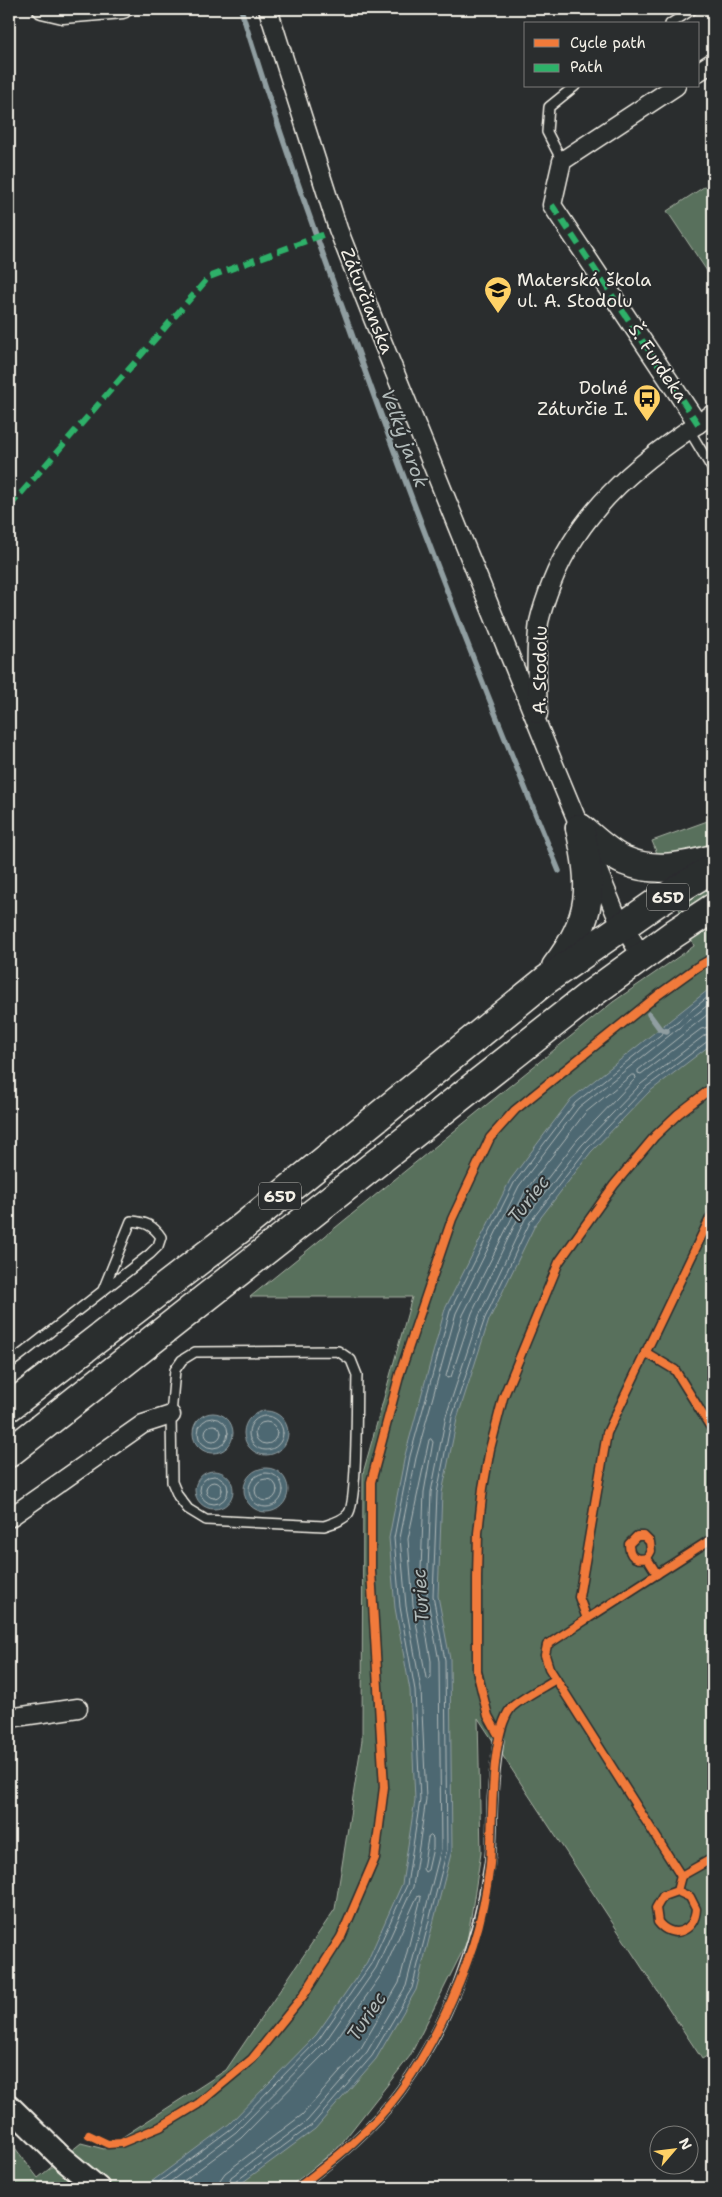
<svg xmlns="http://www.w3.org/2000/svg" width="722" height="2197" viewBox="0 0 722 2197" font-family="'Shantell Sans',sans-serif">
<style>
.green{fill:#586f5c;stroke:#a6b0a2}
.water{fill:#4d6772;stroke:#909ea1}
.lines{fill:none;stroke-linecap:round;stroke-linejoin:round}
.shore{stroke:#b1bab9;stroke-width:1}
.stream{stroke:#909ea1;stroke-width:5.5}
.service-casing{stroke:#f4f1e8;stroke-width:12}
.minor-casing{stroke:#f4f1e8;stroke-width:21}
.tertiary-casing{stroke:#f4f1e8;stroke-width:26}
.primary-casing{stroke:#f4f1e8;stroke-width:31}
.service{stroke:#2a2d2e;stroke-width:9}
.minor{stroke:#2a2d2e;stroke-width:18}
.tertiary{stroke:#2a2d2e;stroke-width:22}
.primary{stroke:#2a2d2e;stroke-width:28}
.quiet{stroke:#2db169;stroke-width:6;stroke-dasharray:12 6;stroke-linecap:butt}
.cycleway-casing{stroke:#2a2d2e;stroke-width:11}
.cycleway{stroke:#f17a3a;stroke-width:8}
.labels{text-anchor:middle;stroke-width:4;stroke-linejoin:round;paint-order:stroke}
.shield{fill:#2a2d2e;stroke:#b7b6b0;stroke-width:1}
.shield-label{font-size:16px;font-weight:bold;fill:#f4f1e8}
.poi-label{font-size:18px;fill:#f4f1e8;stroke:#2a2d2e;text-anchor:start}
.street-label{font-size:18px;fill:#f4f1e8;stroke:#2a2d2e}
.water-label{font-size:19px;font-style:italic;fill:#b1bab9;stroke:#2a2d2e}
</style>
<rect width="100%" height="100%" fill="#2a2d2e"/>
<filter id="ink" filterUnits="userSpaceOnUse"><feTurbulence type="fractalNoise" baseFrequency=".02" numOctaves="2"/><feDisplacementMap in="SourceGraphic" scale="10" xChannelSelector="R" yChannelSelector="G"/><feConvolveMatrix kernelMatrix="1 2 1 2 8 2 1 2 1" color-interpolation-filters="sRGB"/></filter>
<g filter="url(#ink)">
<g class="green">
<path d="M713,181V280L667,211Z"/>
<path d="M713,819V2052L702,2059L478,1718L481,1853L467,1942L410,2056L341,2144L291,2188H9V2140L38,2178L81,2143L104,2149L226,2070L335,1909L362,1740L363,1473L412,1297H250L613,1002L694,946L652,841Z"/>
</g>
<g class="water">
<path d="M713,986V1043L649,1092L591,1152L535,1225L489,1320L457,1419L442,1493L438,1596L450,1659L452,1850L416,1990L376,2059L315,2129L235,2188H143L229,2124L316,2035L367,1962L402,1884L415,1800L410,1690L395,1608L389,1538L405,1455L445,1309L510,1180L571,1099Z"/>
<circle cx="266" cy="1433" r="22"/>
<circle cx="213" cy="1433" r="20"/>
<circle cx="266" cy="1490" r="22"/>
<circle cx="214" cy="1490" r="19"/>
</g>
<g class="lines">
<g class="shore">
<path d="M713,1010L638,1070V1073L641,1074L701,1029L713,1026"/>
<path d="M632,1075H635L636,1078L577,1140L520,1214L472,1313L451,1377L447,1378L446,1376L463,1315L526,1190L585,1113Z"/>
<circle cx="266" cy="1433" r="17"/>
<circle cx="213" cy="1433" r="15"/>
<circle cx="266" cy="1433" r="11"/>
<circle cx="213" cy="1433" r="8"/>
<path d="M431,1439L433,1442L424,1492L420,1596L431,1661V1677L429,1680L426,1678L413,1605L408,1539L429,1440Z"/>
<circle cx="266" cy="1490" r="17"/>
<circle cx="214" cy="1490" r="14"/>
<circle cx="266" cy="1490" r="11"/>
<circle cx="214" cy="1490" r="8"/>
<path d="M431,1836L433,1838V1848L428,1870L425,1872L423,1869L428,1838Z"/>
<path d="M151,2188L232,2128L319,2039L371,1964L407,1885L420,1800L415,1690L400,1607L394,1538L410,1456L450,1311L514,1183L575,1103L713,993"/>
<path d="M162,2188L236,2132L325,2042L376,1968L413,1887L426,1799L421,1689L406,1606L400,1538L416,1458L456,1313L519,1186L579,1107L713,1001"/>
<path d="M174,2188L241,2138L331,2047L383,1972L417,1897L420,1896L421,1898L399,1983L361,2048L302,2115L225,2173L220,2180L219,2188"/>
<path d="M227,2188L231,2177L307,2121L367,2052L406,1986L441,1849L439,1661L427,1596L431,1492L446,1416L479,1316L525,1219L582,1145L641,1084L705,1035L713,1033"/>
<path d="M233,2188L235,2182L312,2125L372,2056L412,1988L447,1850L445,1660L433,1596L437,1493L452,1417L485,1318L530,1222L587,1149L645,1088L708,1041L713,1040"/>
</g>
<g class="stream">
<path d="M241,9C272,112 308,214 345,315C411,502 483,687 559,871"/>
<path d="M649,1014L660,1029L667,1031"/>
</g>
<g class="service-casing">
<g id="service">
<path d="M670,24L693,9"/>
<path d="M562,161L547,132L549,107L575,86"/>
<path d="M689,430L713,470"/>
<path d="M338,1351L351,1360L357,1375C356,1396 358,1502 348,1514C342,1521 333,1523 324,1526L206,1520L188,1509L178,1496L172,1482L171,1415L175,1370L182,1360L195,1352Z"/>
<path d="M9,1364L150,1254L158,1246L161,1237C153,1225 145,1222 131,1221L103,1290"/>
<path d="M297,2188C334,2160 373,2129 401,2090C448,2025 477,1947 489,1867C493,1843 491,1817 493,1792C494,1773 497,1754 499,1736"/>
</g>
</g>
<g class="minor-casing">
<g id="minor">
<path d="M42,9L63,14L123,9"/>
<path d="M268,9L338,229L374,321L554,765L615,912L642,957"/>
<path d="M698,72L713,62"/>
<path d="M676,86L562,161L552,205L698,424"/>
<path d="M538,714C537,683 535,652 539,622C542,609 547,595 552,582C582,506 646,456 713,414"/>
<path d="M9,1518L143,1424L171,1415"/>
<path d="M9,1718L78,1708"/>
</g>
</g>
<g class="tertiary-casing">
<path id="tertiary" d="M9,2106L62,2158L98,2188"/>
</g>
<g class="primary-casing">
<g id="primary">
<path d="M580,828C594,839 608,854 625,861C654,873 684,867 713,859"/>
<path d="M556,967C594,917 593,887 580,828"/>
<path d="M9,1407L240,1229L546,980L656,903L713,868"/>
<path d="M9,1453L587,997L675,933L713,908"/>
</g>
</g>
<use href="#service" class="service"/>
<use href="#minor" class="minor"/>
<use href="#tertiary" class="tertiary"/>
<use href="#primary" class="primary"/>
<g class="quiet">
<path d="M552,205L698,424"/>
<path d="M9,507L209,277L325,234"/>
</g>
<g class="cycleway-casing">
<g id="cycleway">
<path d="M713,1212L607,1433L579,1597L587,1619L713,1538"/>
<path d="M645,1352L675,1370L713,1431"/>
<path d="M647,1558C635,1561 629,1556 629,1544L637,1536H644L650,1542L651,1551L647,1558L657,1574"/>
<path d="M587,1619L547,1645L545,1655L549,1668L681,1876L713,1858"/>
<path d="M499,1736L488,1716L477,1671V1578L478,1533L483,1488L490,1449L503,1398L559,1262L614,1185L655,1136L678,1114L713,1087"/>
<path d="M677,1891L690,1897L696,1909C695,1932 672,1940 658,1922L656,1908L663,1896L677,1891L681,1876"/>
<path d="M89,2135L108,2144L121,2143L160,2127L198,2104L252,2059L303,1996L341,1937L375,1858L384,1787L371,1571V1482L400,1373L452,1219L490,1138L515,1110L658,995L697,967L713,958"/>
<path d="M297,2188C334,2160 373,2129 401,2090C431,2049 457,1993 473,1945C481,1920 487,1890 490,1864C493,1828 489,1735 511,1708C518,1700 545,1686 556,1679"/>
</g>
</g>
<use href="#cycleway" class="cycleway"/>
</g>
</g>
<defs>
<g id="school-pin" transform="scale(1.4375)"><path d="M0 17L-7.5 6A9.5 9.5 0 1 1 7.5 6Z" fill="#ffd166" stroke="#2a2d2e"/><path d="M0-5L7-2L0 1L-7-2ZM-4 1L0 2.5L4 1V4Q0 6-4 4Z" fill="#111"/></g>
<g id="bus-pin" transform="scale(1.4375)"><path d="M0 17L-7.5 6A9.5 9.5 0 1 1 7.5 6Z" fill="#ffd166" stroke="#2a2d2e"/><path d="M-5-6H5V4H4V6H2V4H-2V6H-4V4H-5ZM-3.5-4V0h7V-4ZM-3.5 1.2v1.5H-2V1.2ZM2 1.2v1.5H3.5V1.2Z" fill="#111"/></g>
</defs>
<g fill-rule="evenodd">
<use href="#school-pin" x="498" y="290"/>
<use href="#bus-pin" x="647" y="398"/>
</g>
<g class="labels">
<g class="shield">
<rect x="647" y="883.5" width="42" height="27" rx="4"/>
<rect x="259" y="1182.5" width="42" height="27" rx="4"/>
</g>
<g class="shield-label">
<text x="668" y="903">65D</text>
<text x="280" y="1202">65D</text>
</g>
<g class="poi-label">
<text x="517" y="286">Materská škola<tspan x="517" dy="21">ul. A. Stodolu</tspan></text>
<text x="628" y="394" text-anchor="end">Dolné<tspan x="628" dy="21">Záturčie I.</tspan></text>
</g>
<g class="street-label">
<text transform="translate(367 301) rotate(68)" y="6">Záturčianska</text>
<text transform="translate(658 363) rotate(56)" y="6">Š. Furdeka</text>
<text transform="translate(540 670) rotate(-89)" y="6">A. Stodolu</text>
</g>
<g class="water-label">
<text transform="translate(405 438) rotate(70)" y="7">Veľký jarok</text>
<text transform="translate(528 1199) rotate(-52)" y="7">Turiec</text>
<text transform="translate(420 1596) rotate(-94)" y="7">Turiec</text>
<text transform="translate(366 2016) rotate(-56)" y="7">Turiec</text>
</g>
</g>
<rect width="722" height="2197" fill="none" stroke="#2a2d2e" stroke-width="30"/>
<rect x="15" y="15" width="692" height="2167" fill="none" stroke="#f4f1e8" stroke-width="2" filter="url(#ink)"/>
<rect x="524" y="22" width="175" height="65" fill="#2a2d2e" stroke="#7b7b78"/>
<rect x="534" y="39" width="25" height="8" fill="#f17a3a" stroke="#7b7b78"/>
<text x="570" y="48" font-size="15" fill="#f4f1e8">Cycle path</text>
<rect x="534" y="64" width="25" height="8" fill="#2db169" stroke="#7b7b78"/>
<text x="570" y="72" font-size="15" fill="#f4f1e8">Path</text>
<g transform="translate(674 2150) rotate(62)"><circle r="24" fill="#2a2d2e" stroke="#7b7b78"/>
<path d="M0-4L9 19L0 12L-9 19Z" fill="#ffd166"/>
<text y="-8" font-size="14" font-weight="bold" text-anchor="middle" fill="#f4f1e8">N</text>
</g>
</svg>
